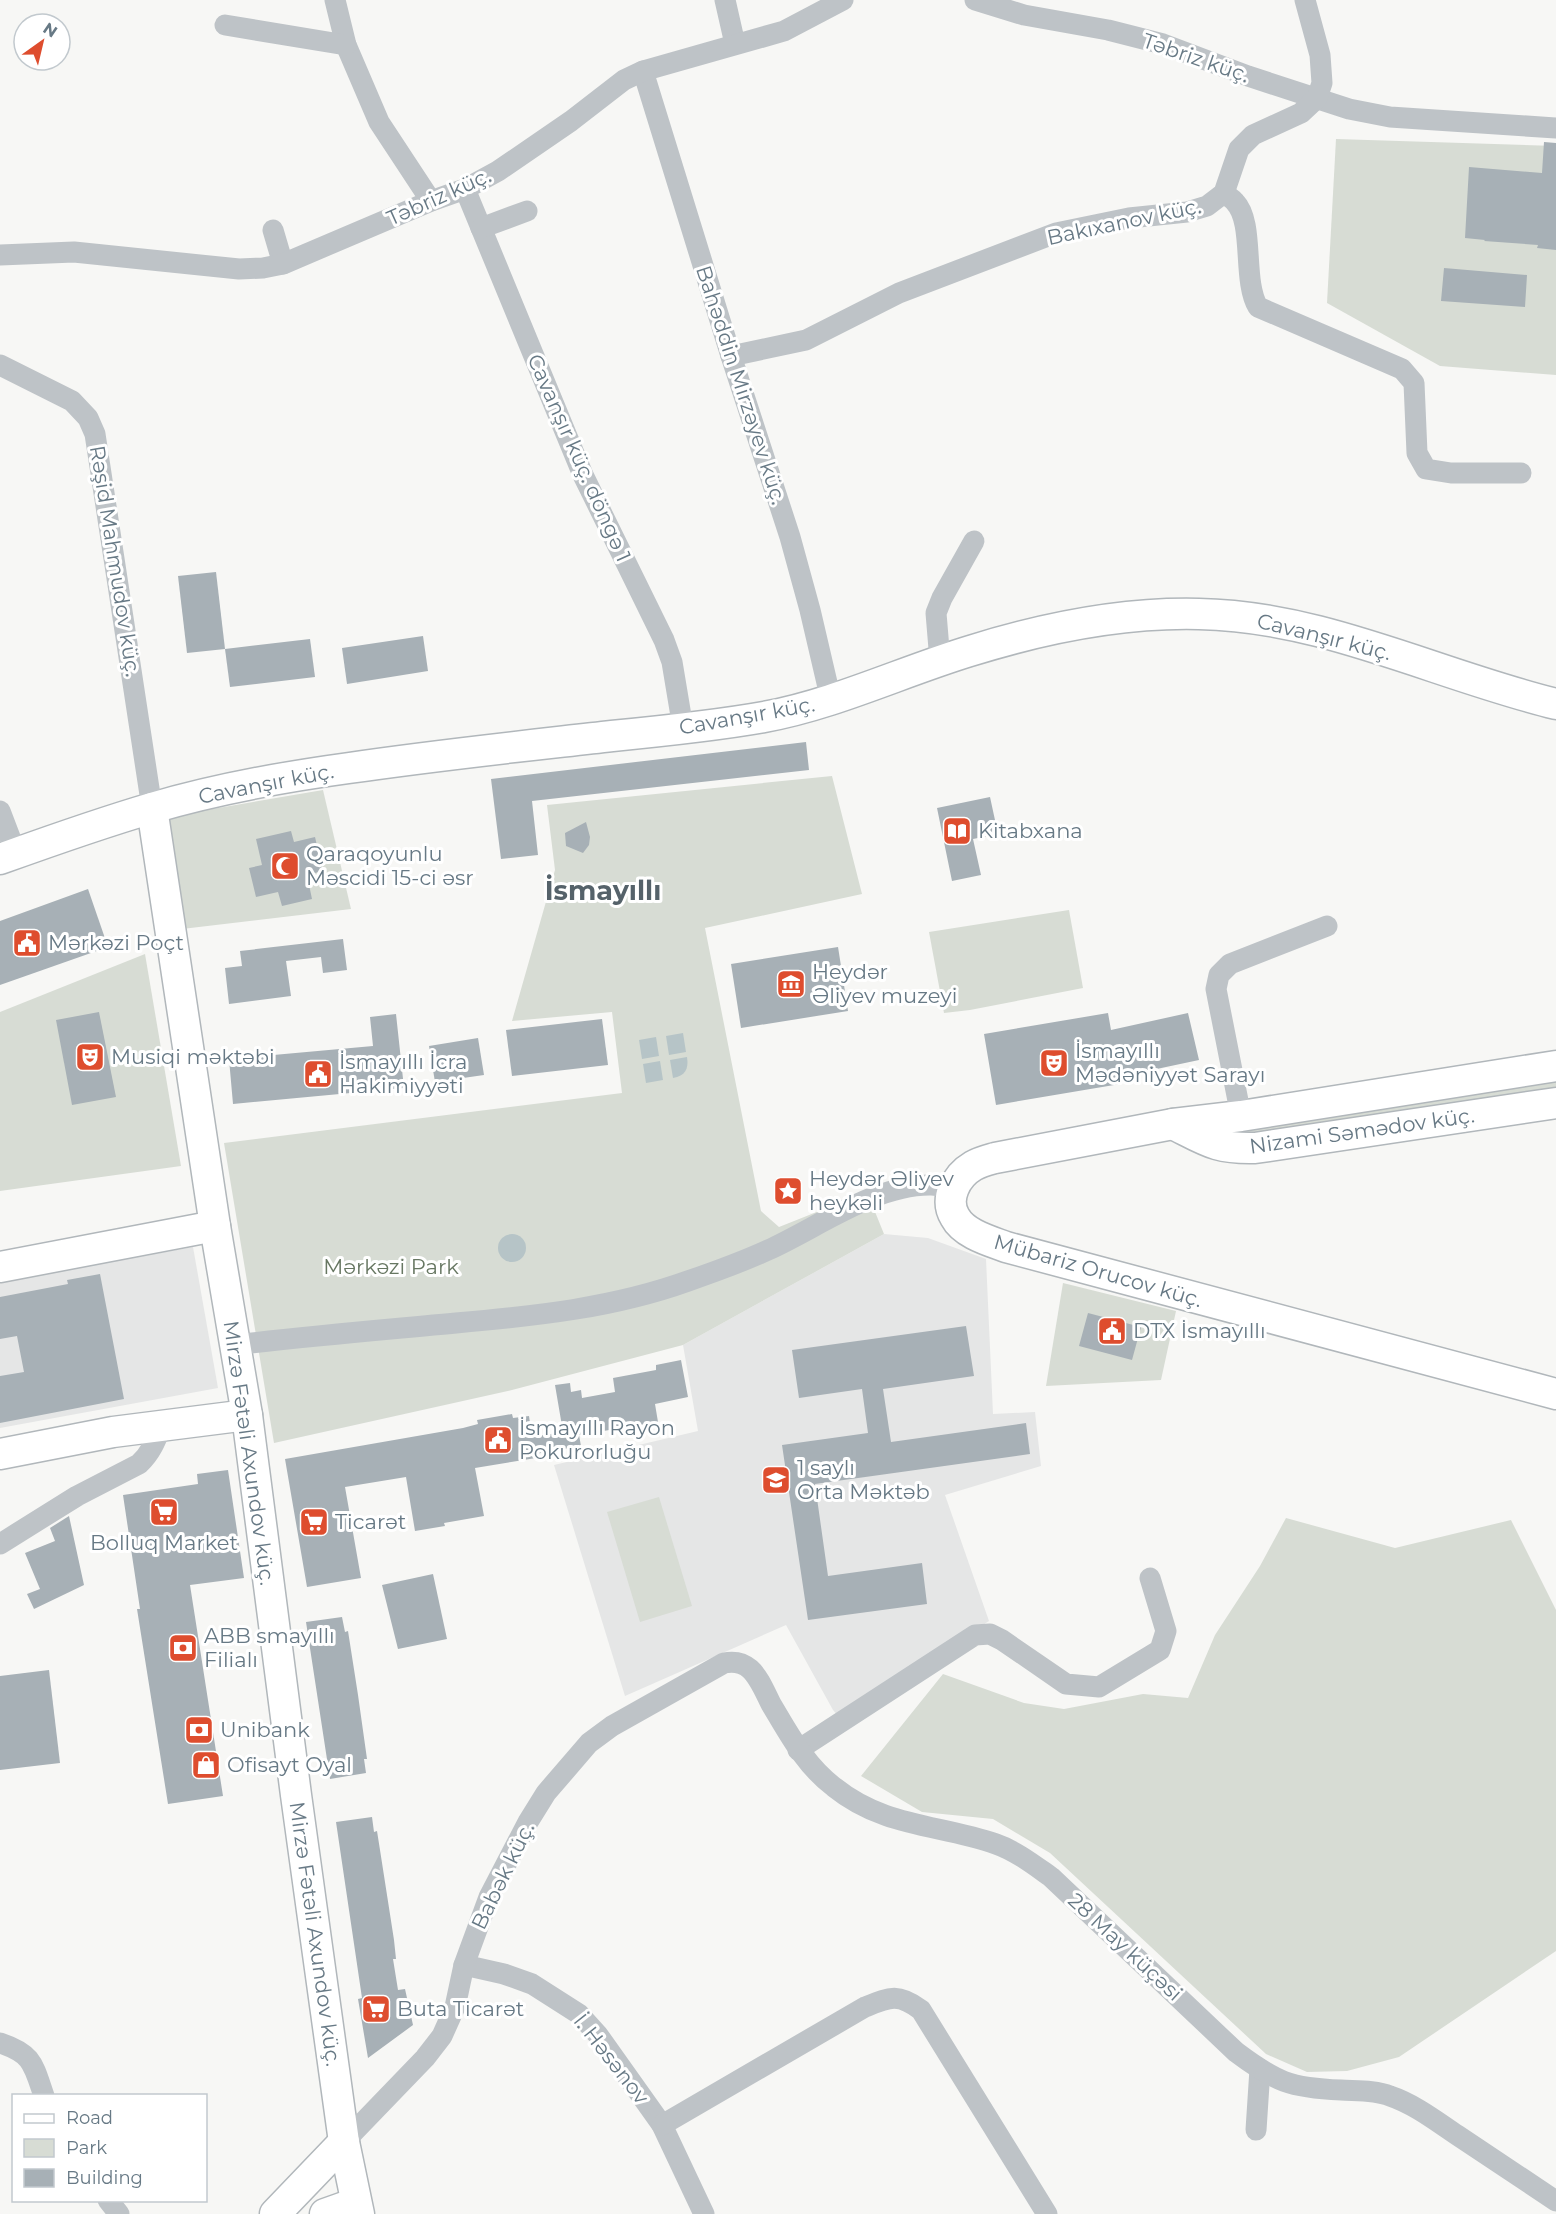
<svg xmlns="http://www.w3.org/2000/svg" width="1556" height="2214" viewBox="0 0 1556 2214" font-family="Montserrat,sans-serif">
<style>
.built{fill:#e5e6e6}
.green{fill:#d7dcd4}
.water{fill:#b6c4c7}
.building{fill:#a7b0b6}
.lines{fill:none;stroke-linecap:round;stroke-linejoin:round}
.secondary-casing{stroke:#b1b7bb;stroke-width:33}
.street{stroke:#bec3c7;stroke-width:21}
.secondary{stroke:#fff;stroke-width:30}
.labels{text-anchor:middle;stroke-width:6;stroke-linejoin:round;paint-order:stroke}
.street-label{font-size:21px;fill:#677985;stroke:#fff}
.poi-label{font-size:21px;fill:#677985;stroke:#fff;text-anchor:start}
.park-label{font-size:21px;fill:#677762;stroke:#fff}
.district-label{font-size:27px;font-weight:bold;fill:#55626a;stroke:#fff}
</style>
<rect width="100%" height="100%" fill="#f7f7f5"/>
<g class="built">
<path d="M884,1234L928,1238L986,1259L993,1414L1035,1412L1041,1466L945,1495L989,1621L839,1717L833,1710L786,1625L625,1696L554,1465L698,1431L683,1345Z"/>
<path d="M193,1247L218,1388L0,1428V1282Z"/>
</g>
<g class="green">
<path d="M1336,139L1556,146V375L1440,366L1327,303Z"/>
<path d="M832,776L862,894L705,928L761,1211L779,1227L867,1192L884,1234L683,1345L512,1390L274,1443L224,1143L622,1093L612,1012L512,1021L555,870L547,805Z"/>
<path d="M323,790L351,909L182,929L166,817Z"/>
<path d="M1069,910L1083,988L970,1010L944,1013L929,932Z"/>
<path d="M145,954L181,1166L0,1191V1012Z"/>
<path d="M1556,1074V1089L1238,1139L1209,1129Z"/>
<path d="M1063,1283L1176,1311L1161,1380L1046,1386Z"/>
<path d="M659,1497L692,1606L640,1622L607,1512Z"/>
<path d="M1286,1518L1395,1548L1511,1520L1556,1610V1951L1399,2057L1347,2071L1307,2072L1266,2054L1050,1853L993,1819L922,1812L861,1776L943,1674L1024,1703L1064,1709L1143,1694L1188,1698L1215,1635L1260,1566Z"/>
</g>
<g class="water">
<path d="M683,1033L686,1052L669,1055L666,1036Z"/>
<path d="M656,1037L659,1056L642,1059L639,1040Z"/>
<path d="M687,1057C689,1069 685,1076 673,1078L670,1060Z"/>
<path d="M660,1061L663,1080L646,1083L643,1064Z"/>
<circle cx="512" cy="1248" r="14"/>
</g>
<g class="building">
<path d="M1544,142L1556,143V250L1537,248L1538,245L1484,241L1485,240L1465,238L1469,167L1542,173Z"/>
<path d="M1444,268L1527,275L1525,307L1441,301Z"/>
<path d="M216,572L225,649L187,653L178,576Z"/>
<path d="M423,636L428,671L347,684L342,648Z"/>
<path d="M310,639L315,677L230,687L225,649Z"/>
<path d="M806,742L809,770L532,801L538,855L501,859L491,779Z"/>
<path d="M990,797L998,834L973,839L981,875L952,881L937,808Z"/>
<path d="M586,822L590,837L589,845L583,853L566,846L565,833Z"/>
<path d="M291,831L294,842L315,837L323,871L307,875L312,899L282,906L278,892L256,897L249,868L262,865L256,839Z"/>
<path d="M88,889L108,947L0,985V921Z"/>
<path d="M343,939L347,970L323,973L321,957L286,961L291,996L229,1004L225,968L242,966L240,951Z"/>
<path d="M838,947L848,1011L741,1028L731,964Z"/>
<path d="M99,1012L116,1097L72,1105L56,1020Z"/>
<path d="M1108,1013L1111,1030L1188,1013L1199,1060L1119,1077L1120,1084L996,1105L984,1034Z"/>
<path d="M396,1014L404,1088L233,1104L229,1059L373,1046L370,1017Z"/>
<path d="M602,1019L608,1065L512,1076L506,1030Z"/>
<path d="M478,1038L484,1075L435,1082L429,1046Z"/>
<path d="M100,1274L124,1399L0,1423V1376L24,1372L17,1336L0,1339V1297L68,1284L67,1280Z"/>
<path d="M1088,1313L1141,1327L1132,1360L1079,1346Z"/>
<path d="M966,1326L974,1376L883,1389L891,1442L1026,1423L1030,1454L815,1484L828,1576L922,1563L927,1604L808,1620L782,1445L868,1433L862,1389L799,1398L792,1350Z"/>
<path d="M681,1360L688,1397L655,1404L658,1422L579,1435L581,1446L535,1454L536,1458L475,1468L484,1516L444,1523L445,1526L415,1531L406,1477L345,1487L361,1578L307,1587L285,1459L463,1428L478,1424L477,1420L512,1414L513,1418L529,1416L532,1437L563,1432L555,1385L570,1383L571,1392L581,1390L582,1398L615,1392L613,1378L656,1370V1365Z"/>
<path d="M228,1470L244,1578L190,1585L223,1796L168,1804L137,1609H140L123,1495L198,1484L197,1474Z"/>
<path d="M69,1516L84,1585L34,1609L27,1594L40,1589L25,1553L55,1541L50,1528Z"/>
<path d="M433,1574L447,1639L398,1649L382,1585Z"/>
<path d="M342,1617L345,1632L348,1631L358,1695L367,1759H364L366,1773L330,1779L306,1622Z"/>
<path d="M49,1670L60,1763L0,1770V1676Z"/>
<path d="M372,1817L374,1832L377,1831L380,1850L394,1940L396,1959H393L398,1990L405,1989L413,2025L368,2058L358,1999L362,1998L336,1822Z"/>
</g>
<g class="lines">
<g class="secondary-casing">
<g id="secondary">
<path d="M152,808L215,1226L247,1415L296,1795L344,2142L359,2214"/>
<path d="M0,859C50,841 101,823 152,808C216,789 283,777 349,768C437,755 524,746 612,736C663,731 714,726 764,717C835,704 901,672 970,651C1044,628 1121,612 1199,614C1323,616 1437,675 1556,704"/>
<path d="M1556,1066L1241,1116L1173,1124L995,1158C988,1160 980,1162 973,1166C956,1176 944,1199 955,1217C964,1234 990,1241 1006,1247L1556,1394"/>
<path d="M1173,1124C1207,1141 1216,1149 1255,1148L1556,1103"/>
<path d="M0,1267L215,1226"/>
<path d="M0,1454L113,1432L247,1415"/>
<path d="M275,2214L344,2142"/>
<path d="M325,2214L356,2203"/>
</g>
</g>
<g class="street">
<path d="M335,0L346,45L379,122L431,201"/>
<path d="M725,0L735,44"/>
<path d="M975,0L1024,15L1108,30L1163,44L1248,76L1349,109L1390,117L1556,128"/>
<path d="M225,25L346,45"/>
<path d="M643,71L731,356L790,537L810,610L831,700"/>
<path d="M465,189L583,475L664,640L672,662L683,728"/>
<path d="M1224,193C1227,196 1232,198 1235,202C1255,223 1242,280 1258,307L1402,369L1414,383L1417,453L1426,469L1451,473H1521"/>
<path d="M481,228L527,211"/>
<path d="M273,230L283,264"/>
<path d="M0,255L74,252L239,269L263,268L283,264L431,201L465,189L498,171L571,121L624,80L643,71L784,31L843,0"/>
<path d="M731,356L806,340L899,293L1056,233L1129,218L1187,212L1207,206L1224,193L1239,149L1253,135L1301,113L1317,98L1322,83L1320,55L1305,0"/>
<path d="M0,365L72,401L88,418L95,434L152,808"/>
<path d="M940,661L936,613L942,598L974,541"/>
<path d="M0,811L16,853"/>
<path d="M1241,1116L1216,989L1219,975L1230,964L1327,926"/>
<path d="M235,1345C308,1336 382,1330 456,1323C535,1316 613,1308 688,1281C714,1272 742,1262 768,1250C817,1228 876,1184 931,1185C938,1185 946,1187 953,1188"/>
<path d="M0,1544L77,1496L139,1464C151,1453 156,1440 162,1425"/>
<path d="M798,1750L975,1635L990,1634L1002,1640L1066,1684L1099,1687L1160,1650L1166,1631L1150,1578"/>
<path d="M464,1965L504,1974L532,1984L579,2014L598,2035L662,2125L704,2214"/>
<path d="M0,2043C33,2054 33,2064 44,2096"/>
<path d="M662,2125L865,2007C890,1997 898,1993 921,2010L1047,2214"/>
<path d="M1256,2130L1260,2069"/>
<path d="M344,2142L425,2058L442,2036L455,2007L464,1965L489,1897L528,1822L546,1793L589,1743L612,1726L724,1663C734,1661 742,1662 750,1669C759,1677 765,1692 771,1704C789,1734 805,1765 834,1787C885,1828 939,1824 996,1844C1016,1851 1034,1865 1051,1877L1236,2052C1276,2082 1290,2088 1341,2090C1357,2091 1375,2090 1390,2096C1414,2104 1436,2121 1457,2135C1490,2157 1523,2179 1556,2201"/>
<path d="M108,2200L119,2214"/>
</g>
<use href="#secondary" class="secondary"/>
</g>
<defs>
<g id="library-square" transform="scale(1.5)"><rect x="-9" y="-9" width="18" height="18" rx="4" fill="#de4d2e" stroke="#fff"/><path d="M-6-4Q-3-5.5-.7-3.5V5Q-3 3-6 4ZM6-4Q3-5.5 .7-3.5V5Q3 3 6 4Z" fill="#fff"/></g>
<g id="mosque-square" transform="scale(1.5)"><rect x="-9" y="-9" width="18" height="18" rx="4" fill="#de4d2e" stroke="#fff"/><path d="M3.5-4.9A6 6 0 1 0 3.5 4.9A5 5 0 1 1 3.5-4.9Z" fill="#fff"/></g>
<g id="civic-square" transform="scale(1.5)"><rect x="-9" y="-9" width="18" height="18" rx="4" fill="#de4d2e" stroke="#fff"/><path d="M-.6-6.5H3V-4.5H.6V-3L4-1V1h2V6H-6V1h2V-1L-.6-3ZM-1.2 2.5V6h2.4V2.5Z" fill="#fff"/></g>
<g id="museum-square" transform="scale(1.5)"><rect x="-9" y="-9" width="18" height="18" rx="4" fill="#de4d2e" stroke="#fff"/><path d="M0-6L6-3V-2H-6V-3ZM-5-1h2V3h-2ZM-1-1h2V3h-2ZM3-1h2V3H3ZM-6 4H6V6H-6Z" fill="#fff"/></g>
<g id="theatre-square" transform="scale(1.5)"><rect x="-9" y="-9" width="18" height="18" rx="4" fill="#de4d2e" stroke="#fff"/><path d="M-5-5.5Q0-4 5-5.5V0Q5 5 0 6Q-5 5-5 0ZM-3.3-2.5H-1v1.5H-3.3ZM1-2.5H3.3v1.5H1ZM-2.8 1Q0 5.5 2.8 1Z" fill="#fff"/></g>
<g id="sight-square" transform="scale(1.5)"><rect x="-9" y="-9" width="18" height="18" rx="4" fill="#de4d2e" stroke="#fff"/><path d="M0-6L1.8-2.2L6-1.7L2.9 1.2L3.7 5.4L0 3.3L-3.7 5.4L-2.9 1.2L-6-1.7L-1.8-2.2Z" fill="#fff"/></g>
<g id="school-square" transform="scale(1.5)"><rect x="-9" y="-9" width="18" height="18" rx="4" fill="#de4d2e" stroke="#fff"/><path d="M0-5L7-2L0 1L-7-2ZM-4 1L0 2.5L4 1V4Q0 6-4 4Z" fill="#fff"/></g>
<g id="supermarket-square" transform="scale(1.5)"><rect x="-9" y="-9" width="18" height="18" rx="4" fill="#de4d2e" stroke="#fff"/><path d="M-6-5.5h2.5l.6 2H6L4.5 2H-2.5L-4.4-4H-6ZM-1.5 3.2a1.3 1.3 0 1 0 .1 0ZM3 3.2a1.3 1.3 0 1 0 .1 0Z" fill="#fff"/></g>
<g id="bank-square" transform="scale(1.5)"><rect x="-9" y="-9" width="18" height="18" rx="4" fill="#de4d2e" stroke="#fff"/><path d="M-6-4H6V4H-6ZM0-2.3a2.3 2.3 0 1 0 0 4.6a2.3 2.3 0 1 0 0-4.6Z" fill="#fff"/></g>
<g id="shop-square" transform="scale(1.5)"><rect x="-9" y="-9" width="18" height="18" rx="4" fill="#de4d2e" stroke="#fff"/><path d="M-5-2.5h2.3a2.7 3.5 0 0 1 5.4 0H5L5.5 6h-11ZM-1.5-2.5h3a1.5 2.3 0 0 0-3 0Z" fill="#fff"/></g>
</defs>
<g fill-rule="evenodd">
<use href="#library-square" x="957" y="831"/>
<use href="#mosque-square" x="285" y="866"/>
<use href="#civic-square" x="27" y="943"/>
<use href="#museum-square" x="791" y="984"/>
<use href="#theatre-square" x="90" y="1057"/>
<use href="#theatre-square" x="1054" y="1063"/>
<use href="#civic-square" x="318" y="1074"/>
<use href="#sight-square" x="788" y="1191"/>
<use href="#civic-square" x="1112" y="1331"/>
<use href="#civic-square" x="498" y="1440"/>
<use href="#school-square" x="776" y="1480"/>
<use href="#supermarket-square" x="164" y="1512"/>
<use href="#supermarket-square" x="314" y="1522"/>
<use href="#bank-square" x="183" y="1648"/>
<use href="#bank-square" x="199" y="1730"/>
<use href="#shop-square" x="206" y="1765"/>
<use href="#supermarket-square" x="376" y="2009"/>
</g>
<g class="labels">
<g class="street-label">
<text transform="translate(1196 58) rotate(19)" y="7">Təbriz küç.</text>
<text transform="translate(439 197) rotate(-24)" y="7">Təbriz küç.</text>
<text transform="translate(1124 222) rotate(-12)" y="7">Bakıxanov küç.</text>
<text transform="translate(741 385) rotate(72)" y="7">Bahəddin Mirzəyev küç.</text>
<text transform="translate(579 458) rotate(66)" y="7">Cavanşır küç. döngə 1</text>
<text transform="translate(115 561) rotate(81)" y="7">Rəşid Mahmudov küç.</text>
<text transform="translate(1324 637) rotate(14)" y="7">Cavanşır küç.</text>
<text transform="translate(747 716) rotate(-10)" y="7">Cavanşır küç.</text>
<text transform="translate(266 784) rotate(-11)" y="7">Cavanşır küç.</text>
<text transform="translate(1362 1131) rotate(-8)" y="7">Nizami Səmədov küç.</text>
<text transform="translate(1098 1271) rotate(16)" y="7">Mübariz Orucov küç.</text>
<text transform="translate(249 1453) rotate(82)" y="7">Mirzə Fətəli Axundov küç.</text>
<text transform="translate(503 1876) rotate(-64)" y="7">Babək küç.</text>
<text transform="translate(315 1934) rotate(82)" y="7">Mirzə Fətəli Axundov küç.</text>
<text transform="translate(1125 1947) rotate(43)" y="7">28 May küçəsi</text>
<text transform="translate(611 2059) rotate(52)" y="7">İ. Həsənov</text>
</g>
<g class="poi-label">
<text x="978" y="838">Kitabxana</text>
<text x="306" y="861">Qaraqoyunlu<tspan x="306" dy="24">Məscidi 15-ci əsr</tspan></text>
<text x="48" y="950">Mərkəzi Poçt</text>
<text x="812" y="979">Heydər<tspan x="812" dy="24">Əliyev muzeyi</tspan></text>
<text x="1075" y="1058">İsmayıllı<tspan x="1075" dy="24">Mədəniyyət Sarayı</tspan></text>
<text x="111" y="1064">Musiqi məktəbi</text>
<text x="339" y="1069">İsmayıllı İcra<tspan x="339" dy="24">Hakimiyyəti</tspan></text>
<text x="809" y="1186">Heydər Əliyev<tspan x="809" dy="24">heykəli</tspan></text>
<text x="1133" y="1338">DTX İsmayıllı</text>
<text x="519" y="1435">İsmayıllı Rayon<tspan x="519" dy="24">Pokurorluğu</tspan></text>
<text x="797" y="1475">1 saylı<tspan x="797" dy="24">Orta Məktəb</tspan></text>
<text x="335" y="1529">Ticarət</text>
<text x="164" y="1550" text-anchor="middle">Bolluq Market</text>
<text x="204" y="1643">ABB smayıllı<tspan x="204" dy="24">Filialı</tspan></text>
<text x="220" y="1737">Unibank</text>
<text x="227" y="1772">Ofisayt Oyal</text>
<text x="397" y="2016">Buta Ticarət</text>
</g>
<g class="park-label">
<text x="391" y="1274">Mərkəzi Park</text>
</g>
<g class="district-label">
<text x="603" y="900">İsmayıllı</text>
</g>
</g>
<rect x="12" y="2094" width="195" height="108" fill="#ffffff" stroke="#c2c9ce" stroke-width="1.5"/>
<rect x="24" y="2114" width="30" height="9" fill="#ffffff" stroke="#c2c9ce" stroke-width="1.5"/>
<text x="66" y="2124" font-size="18" fill="#677985">Road</text>
<rect x="24" y="2139" width="30" height="18" fill="#d7dcd4" stroke="#c2c9ce" stroke-width="1.5"/>
<text x="66" y="2154" font-size="18" fill="#677985">Park</text>
<rect x="24" y="2169" width="30" height="18" fill="#a7b0b6" stroke="#c2c9ce" stroke-width="1.5"/>
<text x="66" y="2184" font-size="18" fill="#677985">Building</text>
<g transform="translate(42 42) rotate(34)"><circle r="28" fill="#ffffff" stroke="#c2c9ce" stroke-width="1.5"/>
<path d="M0-4.5L10 22L0 15L-10 22Z" fill="#de4d2e"/>
<text y="-9" font-size="16" font-weight="bold" text-anchor="middle" fill="#677985">N</text>
</g>
</svg>
